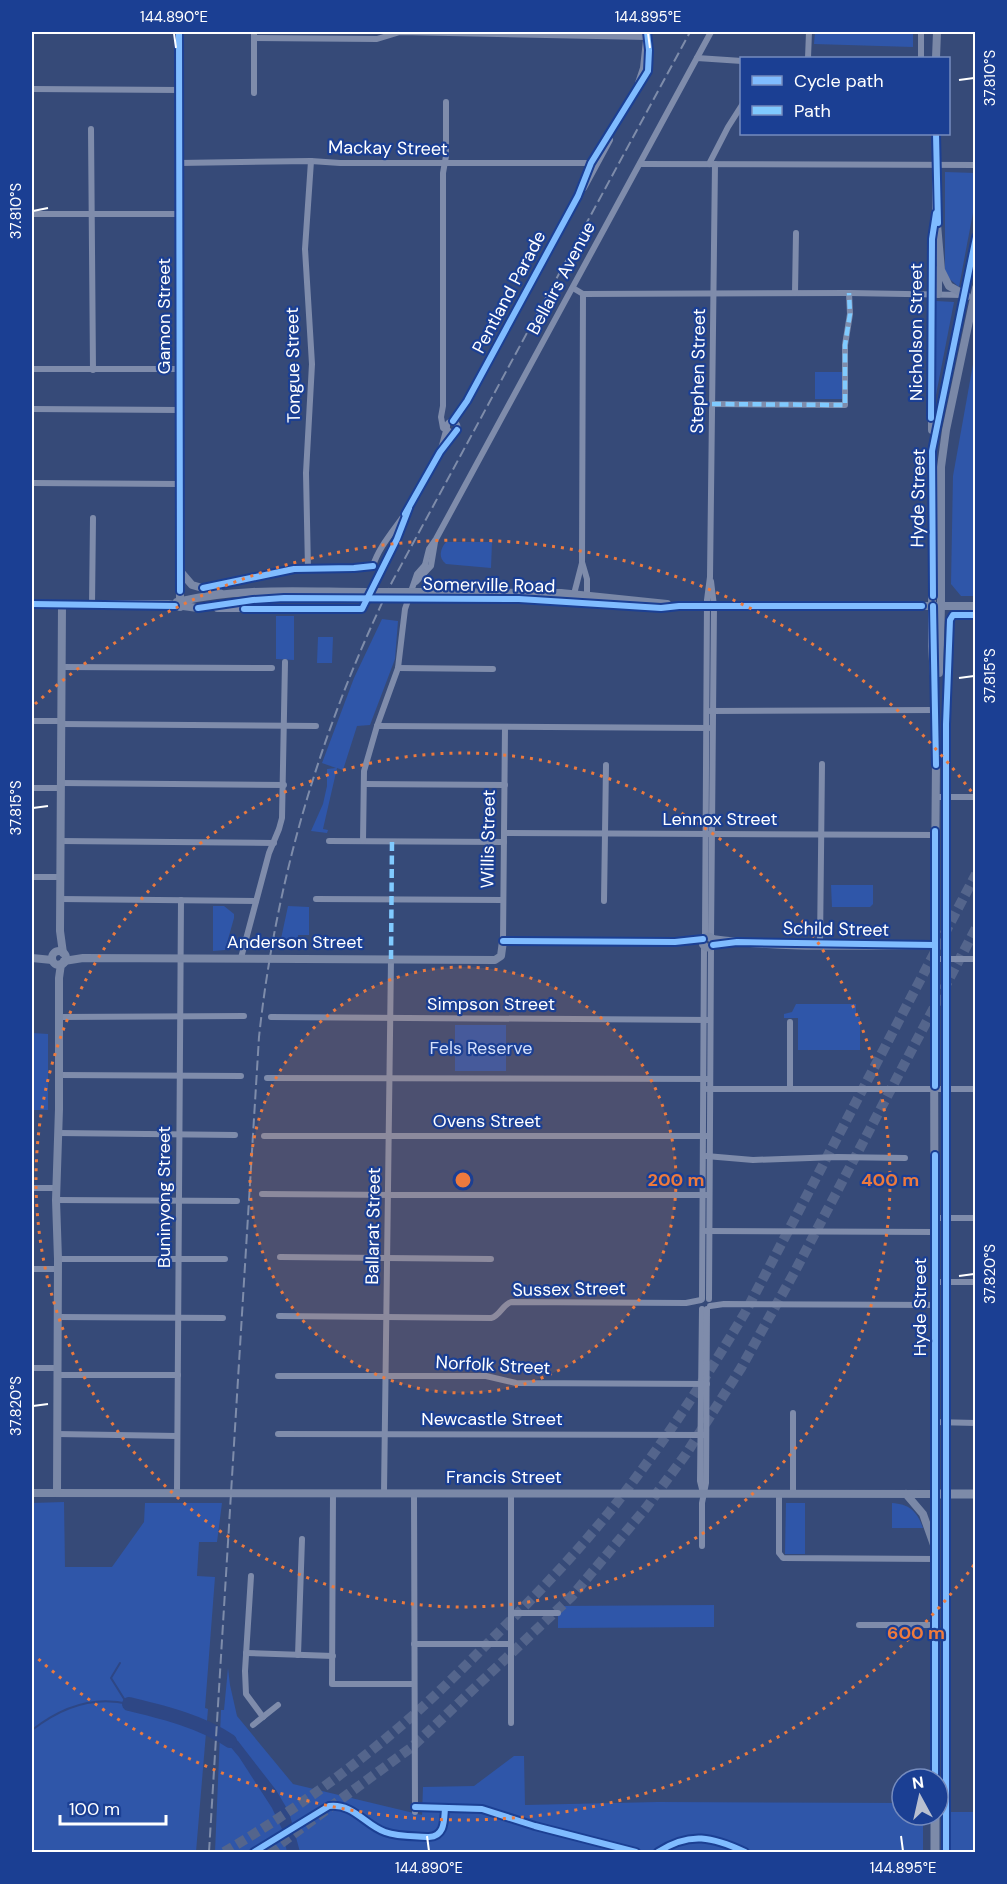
<svg xmlns="http://www.w3.org/2000/svg" width="1007" height="1884" viewBox="0 0 1007 1884" font-family="'DM Sans',sans-serif">
<style>
.green{fill:#2f56a9}
.water{fill:#2e4785}
.lines{fill:none;stroke-linecap:round;stroke-linejoin:round}
.stream{stroke:#2e4785;stroke-width:2}
.river{stroke:#2e4785;stroke-width:14}
.highway-tunnel{stroke:#54658c;stroke-width:10;stroke-dasharray:10 5;stroke-linecap:butt}
.street{stroke:#7f8cab;stroke-width:6}
.secondary{stroke:#7a88a7;stroke-width:8}
.primary{stroke:#7d8ba9;stroke-width:9}
.rail{stroke:#7e8caa;stroke-width:2;stroke-dasharray:10 4.5;stroke-linecap:butt}
.secondary-bridge{stroke:#7a88a7;stroke-width:8}
.quiet{stroke:#80caff;stroke-width:4.5;stroke-dasharray:9 4.5;stroke-linecap:butt}
.cycleway-casing{stroke:#1b3f93;stroke-width:10}
.cycleway{stroke:#80bcff;stroke-width:6}
.ticks{fill:none;stroke:#fff;stroke-width:2}
.ring{fill:none;stroke:#ed7a3d;stroke-width:3;stroke-dasharray:3 6}
.labels{text-anchor:middle;stroke-width:4.5;stroke-linejoin:round;paint-order:stroke}
.street-label{font-size:18px;fill:#fff;stroke:#1b3f93}
.park-label{font-size:18px;fill:#d3dffb;stroke:#1b3f93}
.centre{fill:#ed7a3d;stroke:#1b3f93;stroke-width:3}
.ring-label{font-size:18px;text-anchor:middle;font-weight:bold;fill:#ed7a3d;stroke:#1b3f93;stroke-width:4.5;stroke-linejoin:round;paint-order:stroke}
.neatline{fill:none;stroke:#fff;stroke-width:2}
.ticks-label{font-size:15px;text-anchor:middle;fill:#fff}
</style>
<rect width="100%" height="100%" fill="#364a78"/>
<g class="green">
<path d="M815,32H913V47L814,44Z"/>
<path d="M945,172L975,173V202L959,287L945,275Z"/>
<path d="M936,301L954,302L935,400Z"/>
<path d="M975,353V596H961L951,584L953,476Z"/>
<rect x="815" y="372" width="27" height="27"/>
<path d="M446,542H492L491,568L446,564C438,558 440,549 446,542Z"/>
<path d="M276,616H294V660L276,659Z"/>
<path d="M382,619L398,621L395,659L370,725L357,726L343,770L337,768L323,829L328,830L327,833L311,831L323,804L327,786V769L336,768L322,763L354,678Z"/>
<path d="M318,637H333L332,663H317Z"/>
<path d="M831,885H873V904L870,907H832Z"/>
<path d="M213,906H224L234,914V918L225,950L213,951Z"/>
<path d="M288,906L309,907V935H298V941H291V948H279Z"/>
<path d="M796,1004H856V1017H860V1050H798V1018H784V1014L792,1012Z"/>
<rect x="455" y="1025" width="51" height="46"/>
<path d="M32,1033L48,1034V1110H32Z"/>
<path d="M64,1502L65,1567H112L144,1522L145,1503H222L217,1542H199L197,1576L215,1577L205,1708L208,1709L196,1852H32V1503Z"/>
<path d="M786,1503H805V1554H785Z"/>
<path d="M892,1503C909,1504 917,1511 923,1528H892Z"/>
<path d="M714,1605V1627L558,1628V1606Z"/>
<path d="M228,1668L230,1685L237,1716L293,1784L422,1815L423,1787L474,1786L514,1756H524L525,1805L658,1802L902,1803V1815H923V1852H215L221,1710H224Z"/>
<rect x="946" y="1812" width="29" height="40"/>
</g>
<path class="water" d="M216,1725L238,1741L276,1790L289,1812L300,1852H287L282,1829L272,1808L239,1757L228,1744L216,1737Z"/>
<g class="lines">
<g class="stream">
<path d="M120,1663L111,1678L126,1702"/>
<path d="M32,1730C60,1708 92,1695 129,1704"/>
</g>
<path class="river" d="M129,1704C162,1712 201,1721 230,1741"/>
<g class="highway-tunnel">
<path d="M224,1852C286,1816 347,1772 402,1725C436,1696 468,1663 500,1631C543,1588 585,1544 622,1496C667,1438 708,1375 746,1311L976,874"/>
<path d="M269,1852L412,1747L572,1596L646,1508L686,1454L741,1368L794,1273L976,928"/>
</g>
<g class="street">
<path d="M254,32V93"/>
<path d="M254,38L377,39L400,32L647,37"/>
<path d="M697,58L742,61"/>
<path d="M808,58L809,32"/>
<path d="M921,58V32"/>
<path d="M638,83L643,68L646,40"/>
<path d="M32,89L179,90"/>
<path d="M446,102V156L443,173V406L441,417L443,428L449,431"/>
<path d="M91,129L93,370"/>
<path d="M179,163L311,161L340,163H597"/>
<path d="M640,164L976,165"/>
<path d="M709,164L728,127L742,105"/>
<path d="M584,188L610,140"/>
<path d="M32,214H179"/>
<path d="M573,288L583,294L849,293L963,295"/>
<path d="M795,293L796,233"/>
<path d="M583,294L582,562L587,579V595"/>
<path d="M32,369H179"/>
<path d="M712,404L845,405V345L850,314L849,293"/>
<path d="M32,409L179,410"/>
<path d="M453,421L467,401L578,196L591,163L648,71L649,50L647,32"/>
<circle cx="452" cy="427" r="5.5"/>
<path d="M441,449L447,427"/>
<path d="M32,483L179,484"/>
<path d="M425,565L429,549L436,539L711,32"/>
<path d="M373,566C379,545 399,525 410,506C426,480 437,455 457,430"/>
<path d="M308,569L306,473L312,364L305,249L311,161"/>
<path d="M711,581L714,606L711,938"/>
<path d="M416,582L431,566L435,542"/>
<path d="M205,588L294,569L354,568L373,566"/>
<path d="M574,594L582,563"/>
<path d="M92,605L93,518"/>
<path d="M217,609H362L397,539L409,508"/>
<path d="M61,667L272,668"/>
<path d="M398,668L493,669"/>
<path d="M710,711L935,710"/>
<path d="M32,721H61"/>
<path d="M61,724L316,726"/>
<path d="M377,726L709,728"/>
<path d="M61,783L284,785"/>
<path d="M364,784L505,785"/>
<path d="M32,788H61"/>
<path d="M936,797H976"/>
<path d="M504,833L935,835"/>
<path d="M60,841L274,843"/>
<path d="M329,841L504,842"/>
<path d="M363,841L364,771L377,726L398,668L405,609L417,574L425,565"/>
<path d="M32,877H60"/>
<path d="M60,899L256,901"/>
<path d="M316,899L503,900"/>
<path d="M604,901L606,765"/>
<path d="M705,937L707,600L710,577L715,164"/>
<path d="M503,941L505,727"/>
<path d="M820,944L822,764"/>
<path d="M241,958L269,853L279,829L282,818L285,662"/>
<path d="M934,959H976"/>
<path d="M60,1017L244,1016"/>
<path d="M271,1017L710,1020"/>
<path d="M59,1075L241,1076"/>
<path d="M267,1078L710,1079"/>
<path d="M707,1089H976"/>
<path d="M790,1089V1022"/>
<path d="M58,1133L235,1135"/>
<path d="M264,1136H709"/>
<path d="M706,1156L753,1160L837,1157L905,1158"/>
<path d="M32,1188H56"/>
<path d="M262,1194L394,1195H709"/>
<path d="M56,1200L237,1201"/>
<path d="M935,1218H976"/>
<path d="M706,1231L935,1232"/>
<path d="M280,1257L491,1259"/>
<path d="M58,1259H225"/>
<path d="M32,1269H58"/>
<path d="M935,1282H976"/>
<path d="M702,1299L704,947"/>
<path d="M709,1299L711,947"/>
<path d="M710,1306L724,1304L935,1305"/>
<path d="M702,1309L700,1481L703,1493"/>
<path d="M279,1316L491,1318C500,1316 502,1305 511,1302L686,1303L701,1300"/>
<path d="M58,1317L223,1318"/>
<path d="M32,1368H57"/>
<path d="M57,1375H178"/>
<path d="M278,1376H486L516,1383L707,1384"/>
<path d="M934,1422L976,1423"/>
<path d="M57,1434L177,1436"/>
<path d="M278,1434L706,1435"/>
<path d="M177,1493L181,900"/>
<path d="M333,1493L332,1684H414"/>
<path d="M384,1493L391,959"/>
<path d="M414,1493L415,1812"/>
<path d="M779,1493V1553L783,1558L935,1559"/>
<path d="M793,1493V1413"/>
<path d="M702,1546V1503L706,1483L707,1309"/>
<path d="M251,1576L245,1671L246,1694L263,1717"/>
<path d="M511,1613H558"/>
<path d="M859,1625H935"/>
<path d="M414,1644H511"/>
<path d="M246,1653L333,1656"/>
<path d="M298,1655L302,1539"/>
<path d="M511,1723V1493"/>
<path d="M253,1725L278,1705"/>
</g>
<g class="secondary">
<path d="M179,32L180,607"/>
<path d="M936,58L937,32"/>
<path d="M936,134V213L941,270L949,286L967,296"/>
<path d="M938,294V270"/>
<path d="M932,430V239L936,213"/>
<path d="M180,571L192,585L220,593"/>
<path d="M418,592L561,593L667,604"/>
<path d="M417,599H534L661,608L679,606H976"/>
<path d="M177,602C239,587 304,592 367,592"/>
<path d="M32,604H168L198,608L266,599L365,598"/>
<path d="M62,605L60,931L63,953"/>
<path d="M939,673L941,606V467L946,430L976,288"/>
<circle cx="708" cy="942" r="5.5"/>
<path d="M712,939C785,949 861,945 934,945"/>
<circle cx="59" cy="958" r="7"/>
<path d="M32,958L52,960"/>
<path d="M64,961L83,958L495,960L501,956L503,941L675,942L703,939"/>
<path d="M32,1493L935,1494L934,1000L936,761L935,691L932,646V451L976,237"/>
<path d="M57,1493L58,1259L56,1200L59,1109V978L61,964"/>
<path d="M906,1494L923,1514L934,1545"/>
</g>
<g class="primary">
<path d="M935,1779V1494H976"/>
<path d="M935,1815V1852"/>
</g>
<path class="rail" d="M209,1852L259,1037C276,877 322,726 392,582L690,32"/>
<g class="secondary-bridge">
<path d="M367,592H418"/>
<path d="M365,598L417,599"/>
</g>
<g class="quiet">
<path d="M712,404L845,405V345L850,314L849,293"/>
<path d="M391,959L392,841"/>
</g>
<g class="cycleway-casing">
<g id="cycleway">
<path d="M179,32L180,591"/>
<path d="M936,134L938,223"/>
<path d="M931,418L932,239L936,213"/>
<path d="M453,421L467,401L578,196L591,163L648,71L649,50L647,32"/>
<path d="M405,514L440,452L457,430"/>
<path d="M203,588L294,569L354,568L373,566"/>
<path d="M933,596L932,451L976,237"/>
<path d="M32,604L175,606"/>
<path d="M933,606L936,765"/>
<path d="M198,608L253,600L284,598L519,599L661,608L679,606H922"/>
<path d="M244,609H362L397,539L409,508"/>
<path d="M503,941L675,942L703,939"/>
<path d="M713,945L737,942L934,945"/>
<path d="M935,1086V831"/>
<path d="M935,1779V1155"/>
<path d="M415,1807L482,1809L535,1826L636,1852"/>
<path d="M254,1852L329,1806C353,1803 365,1825 385,1832C398,1837 415,1836 429,1837C445,1836 444,1821 445,1808"/>
<path d="M658,1852C690,1831 713,1837 745,1852"/>
<path d="M946,1852V724L950,620L953,615H976"/>
</g>
</g>
<use href="#cycleway" class="cycleway"/>
</g>
<path class="ticks" d="M174,33L176,48M648,33L650,48M959,80L974,78M33,211L48,208M959,678L974,676M33,808L48,806M959,1276L974,1274M33,1406L48,1404M427,1836L429,1851M901,1836L903,1851"/>
<circle cx="463" cy="1180" r="213" fill="#ed7a3d" fill-opacity=".12"/>
<g class="ring">
<circle cx="463" cy="1180" r="213"/>
<circle cx="463" cy="1180" r="427"/>
<path d="M974 1565A640 640 0 0 1 35 1656M35 704A640 640 0 0 1 974 795"/>
</g>
<g class="labels">
<g class="street-label">
<text transform="translate(388 148) rotate(1)" y="6">Mackay Street</text>
<text transform="translate(561 278) rotate(-62)" y="6">Bellairs Avenue</text>
<text transform="translate(509 292) rotate(-62)" y="6">Pentland Parade</text>
<text transform="translate(164 316) rotate(-90)" y="6">Gamon Street</text>
<text transform="translate(916 332) rotate(-90)" y="6">Nicholson Street</text>
<text transform="translate(293 365) rotate(-91)" y="6">Tongue Street</text>
<text transform="translate(698 371) rotate(-89)" y="6">Stephen Street</text>
<text transform="translate(918 498) rotate(-89)" y="6">Hyde Street</text>
<text transform="translate(489 585) rotate(1)" y="6">Somerville Road</text>
<text x="720" y="825">Lennox Street</text>
<text transform="translate(488 839) rotate(-89)" y="6">Willis Street</text>
<text transform="translate(836 929) rotate(1)" y="6">Schild Street</text>
<text x="295" y="948">Anderson Street</text>
<text x="491" y="1010">Simpson Street</text>
<text x="487" y="1127">Ovens Street</text>
<text transform="translate(164 1197) rotate(-90)" y="6">Buninyong Street</text>
<text transform="translate(373 1226) rotate(-89)" y="6">Ballarat Street</text>
<text transform="translate(569 1289) rotate(-1)" y="6">Sussex Street</text>
<text transform="translate(920 1307) rotate(-90)" y="6">Hyde Street</text>
<text transform="translate(493 1365) rotate(3)" y="6">Norfolk Street</text>
<text x="492" y="1425">Newcastle Street</text>
<text x="504" y="1483">Francis Street</text>
</g>
<g class="park-label">
<text x="481" y="1054">Fels Reserve</text>
</g>
</g>
<circle cx="463" cy="1180" r="9" class="centre"/>
<g class="ring-label">
<text x="676" y="1186">200 m</text>
<text x="890" y="1186">400 m</text>
<text x="916" y="1639">600 m</text>
</g>
<rect width="1007" height="1884" fill="none" stroke="#1b3f93" stroke-width="66"/>
<rect x="740" y="57" width="210" height="78" fill="#1b3f93" stroke="#768cbe" stroke-width="1.5"/>
<rect x="752" y="76" width="30" height="9" fill="#80bcff" stroke="#768cbe" stroke-width="1.5"/>
<text x="794" y="87" font-size="18" fill="#ffffff">Cycle path</text>
<rect x="752" y="106" width="30" height="9" fill="#80caff" stroke="#768cbe" stroke-width="1.5"/>
<text x="794" y="117" font-size="18" fill="#ffffff">Path</text>
<g transform="translate(920 1797) rotate(352)"><circle r="28" fill="#1b3f93" stroke="#768cbe" stroke-width="1.5"/>
<path d="M0-4.5L10 22L0 15L-10 22Z" fill="#b9c0d0"/>
<text y="-9" font-size="16" font-weight="bold" text-anchor="middle" fill="#ffffff">N</text>
</g>
<path d="M60 1815v9h106v-9" fill="none" stroke="#ffffff" stroke-width="3"/>
<text x="69" y="1815" font-size="18" fill="#ffffff" stroke="#1b3f93" stroke-width="4.5" paint-order="stroke">100 m</text>
<rect x="33" y="33" width="941" height="1818" class="neatline"/>
<g class="ticks-label">
<text x="174" y="22">144.890°E</text>
<text x="648" y="22">144.895°E</text>
<text transform="translate(990 78) rotate(-90)" y="5">37.810°S</text>
<text transform="translate(16 211) rotate(-90)" y="5">37.810°S</text>
<text transform="translate(990 676) rotate(-90)" y="5">37.815°S</text>
<text transform="translate(16 808) rotate(-90)" y="5">37.815°S</text>
<text transform="translate(990 1274) rotate(-90)" y="5">37.820°S</text>
<text transform="translate(16 1406) rotate(-90)" y="5">37.820°S</text>
<text x="429" y="1873">144.890°E</text>
<text x="903" y="1873">144.895°E</text>
</g>
</svg>
